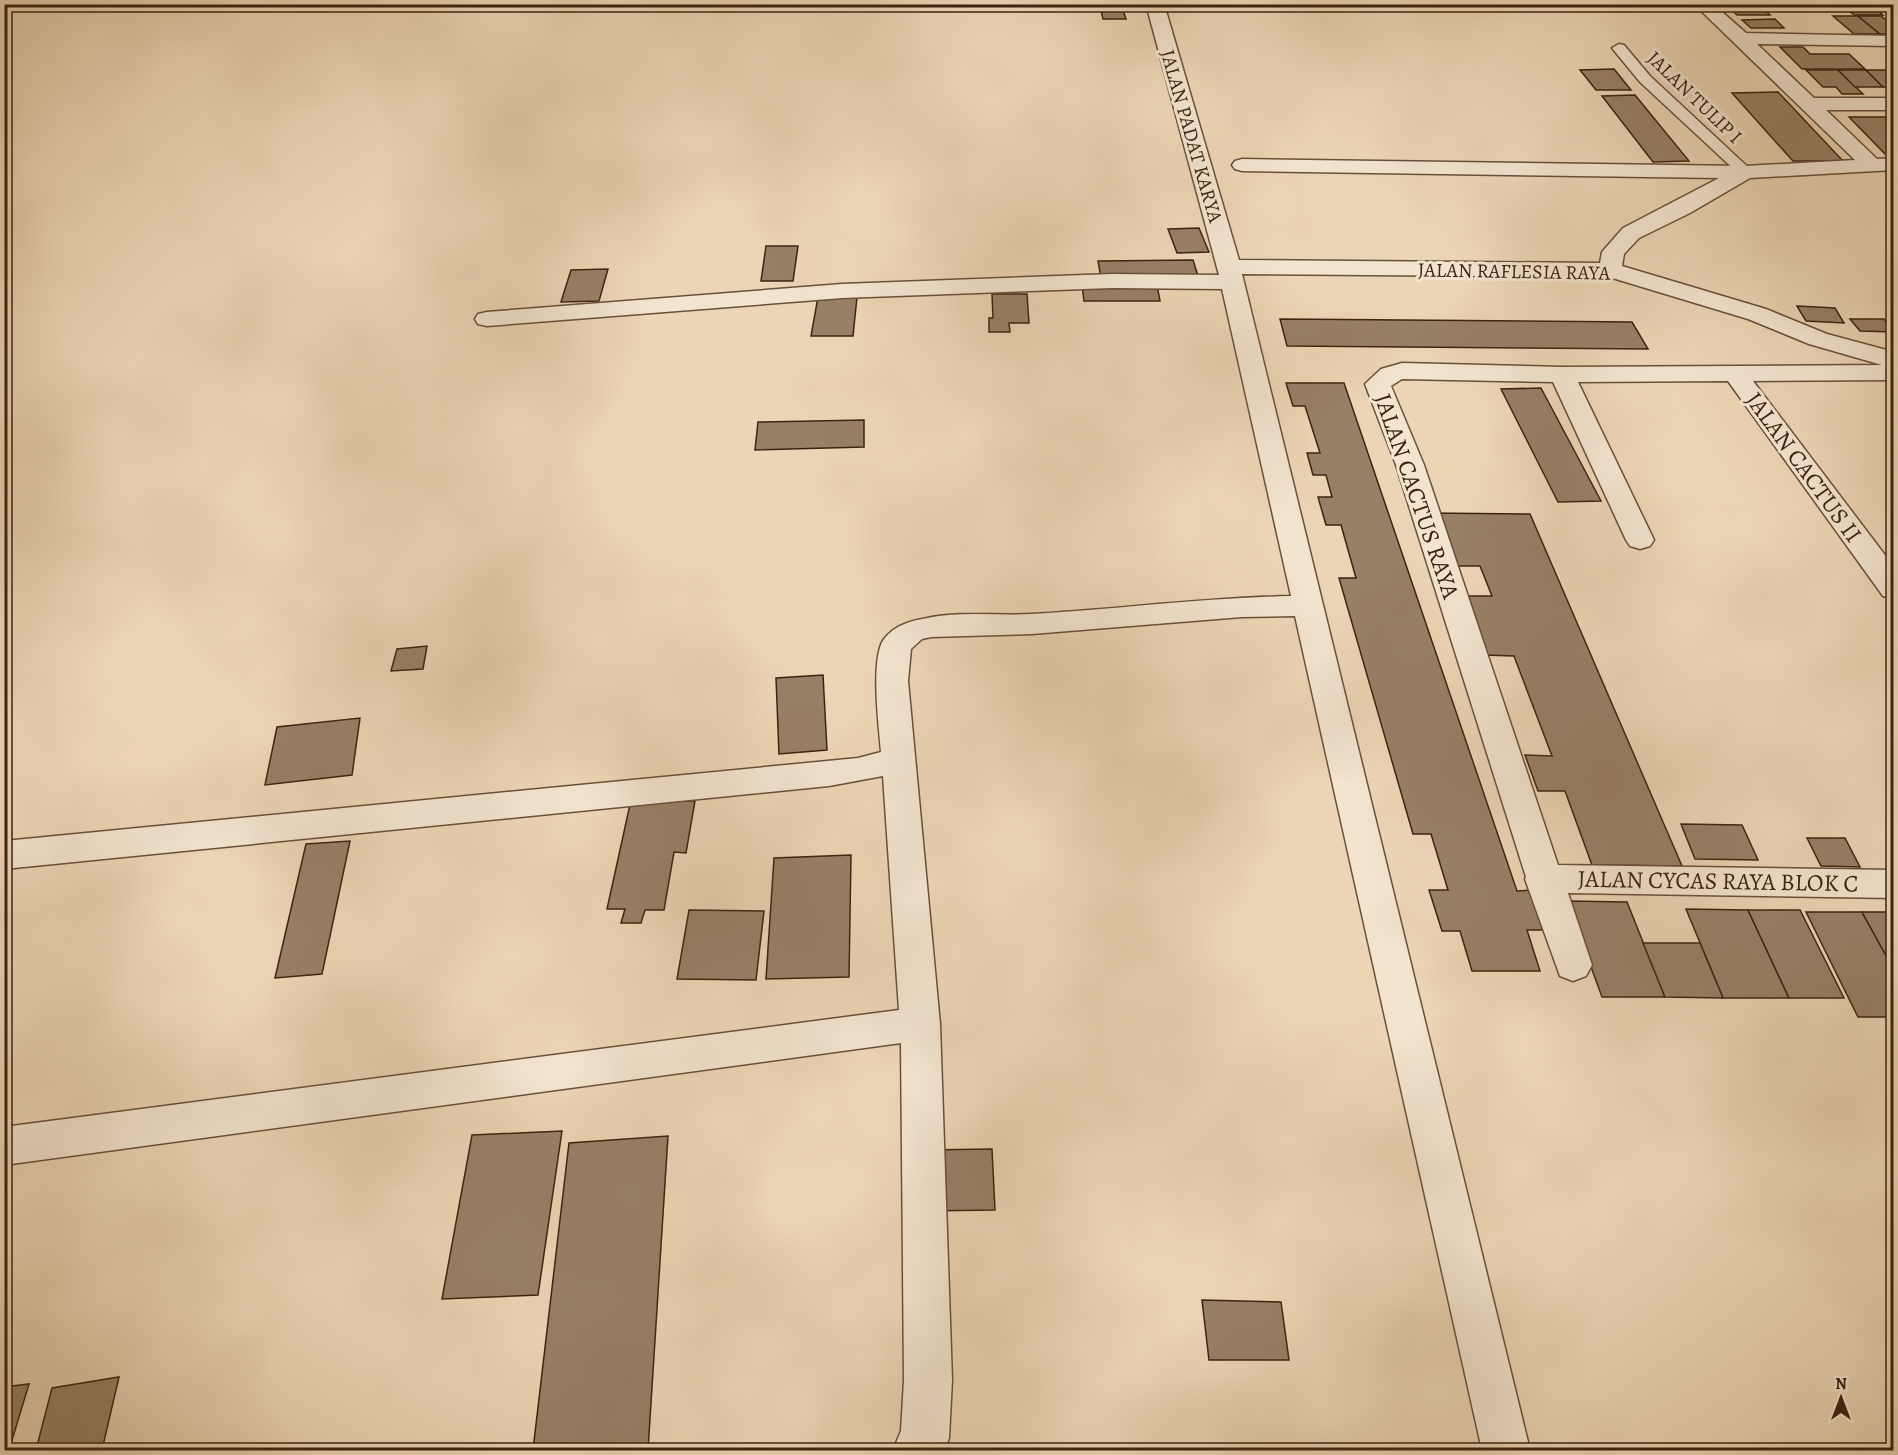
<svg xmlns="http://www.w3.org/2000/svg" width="1898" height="1455" viewBox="0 0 1898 1455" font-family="Alegreya,serif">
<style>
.building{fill:#988066;stroke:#3d2310;stroke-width:1.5}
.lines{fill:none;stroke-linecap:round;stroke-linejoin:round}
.service-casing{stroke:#695039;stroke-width:3}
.minor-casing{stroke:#695039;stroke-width:3}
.service{fill:#f3e4cf;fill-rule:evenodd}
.minor{fill:#f3e4cf;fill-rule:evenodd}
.labels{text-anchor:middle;stroke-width:6;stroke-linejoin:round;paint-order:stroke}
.far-street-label{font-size:20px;fill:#3d2310;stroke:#f3e4cf}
.street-label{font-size:24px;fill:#3d2310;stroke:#f3e4cf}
</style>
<rect width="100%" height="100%" fill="#ecd5b5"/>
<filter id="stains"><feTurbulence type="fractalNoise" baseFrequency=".00333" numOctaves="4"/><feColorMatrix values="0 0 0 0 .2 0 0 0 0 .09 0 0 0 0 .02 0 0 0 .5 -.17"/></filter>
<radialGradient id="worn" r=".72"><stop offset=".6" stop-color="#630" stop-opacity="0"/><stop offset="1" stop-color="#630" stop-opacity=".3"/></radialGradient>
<g class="building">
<path d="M1726,4H1759L1770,15H1737Z"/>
<path d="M1843,5H1871L1883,15H1854Z"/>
<path d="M1100,7H1122L1126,19H1103Z"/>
<path d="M1833,16H1858L1880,34H1854Z"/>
<path d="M1858,16H1881L1894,26V34H1880Z"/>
<path d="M1775,19L1784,28H1751L1742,20Z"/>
<path d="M1780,47H1803L1810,54H1849L1865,69H1802Z"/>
<path d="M1614,69L1631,90H1596L1580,70Z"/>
<path d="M1806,70H1838L1863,94H1842L1836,87H1823Z"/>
<path d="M1838,70H1866L1883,87H1855Z"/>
<path d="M1866,70H1892L1894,87H1883Z"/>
<path d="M1778,92L1843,161H1793L1732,93Z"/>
<path d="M1635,95L1689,161L1653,162L1602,96Z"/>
<path d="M1849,117H1894V154H1885Z"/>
<path d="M1199,228L1209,252L1177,253L1168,229Z"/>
<path d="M766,246H798L793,281H761Z"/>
<path d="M1193,260L1198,276L1101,278L1098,261Z"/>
<path d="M608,269L599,301L561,302L571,270Z"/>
<path d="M1082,285H1157L1160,301H1084Z"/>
<path d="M992,294H1027L1029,323H1009L1010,332H989V318H993Z"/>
<path d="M818,297H857L853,336H811Z"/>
<path d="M1797,306L1835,308L1844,323L1806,321Z"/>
<path d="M1280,319L1632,322L1648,349L1287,346Z"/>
<path d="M1850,319H1884L1893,332L1860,331Z"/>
<path d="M1286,383H1344L1517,891L1534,890L1548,930H1527L1540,971H1472L1460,931H1442L1429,890H1448L1431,834H1413L1339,578H1356L1341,525H1326L1318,497H1332L1326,475H1313L1307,453H1320L1305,406H1293Z"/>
<path d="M1541,388L1601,501L1558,502L1501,389Z"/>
<path d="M864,420V447L755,450L758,422Z"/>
<path d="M1429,513L1530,514L1682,866L1592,865L1565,791H1538L1525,755L1552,756L1514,656L1484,655L1463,596H1492L1480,566H1447Z"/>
<path d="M427,646L423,669L391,671L397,649Z"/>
<path d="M823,675L827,750L779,754L776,678Z"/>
<path d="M360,718L352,775L265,785L277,727Z"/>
<path d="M631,800L695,801L686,853L674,852L664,910H645L641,923H621L625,909H607Z"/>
<path d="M1681,824L1742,825L1758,860L1695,859Z"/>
<path d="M1807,838H1845L1860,867L1821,866Z"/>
<path d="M350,841L322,974L275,978L306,844Z"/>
<path d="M851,855L849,977L766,979L774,858Z"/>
<path d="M1567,901L1627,902L1665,997H1602Z"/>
<path d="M1686,909L1748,910L1789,998H1723Z"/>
<path d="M689,910L764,911L756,980L677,979Z"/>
<path d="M1748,910H1800L1844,998H1789Z"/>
<path d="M1806,912H1862L1894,970V1017H1858Z"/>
<path d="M1862,912H1894V970L1890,963Z"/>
<path d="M1643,943H1700L1723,998L1665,997Z"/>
<path d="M562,1131L538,1295L442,1299L472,1135Z"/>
<path d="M668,1136L648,1450H533L569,1143Z"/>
<path d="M992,1149L995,1210L924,1211V1150Z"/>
<path d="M1202,1300L1281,1302L1289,1360H1209Z"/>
<path d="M119,1377L102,1450H36L52,1388Z"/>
<path d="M29,1384L9,1450H4V1387Z"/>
</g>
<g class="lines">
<g class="service-casing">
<path id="service" d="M1619,44L1624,45L1650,76L1750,169L1753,172L1750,175H1740L1640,82L1612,48Z"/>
</g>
<g class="minor-casing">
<path id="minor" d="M1146,4H1164L1239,260L1600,263L1602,252L1623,228L1719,178L1242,171L1235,169L1232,165L1235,161L1242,159L1745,166L1855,160L1694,4H1713L1746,33L1894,36V46L1757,44L1814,98H1894V110H1826L1877,159L1894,158V170L1750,178L1690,213L1639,238L1624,254L1622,266L1766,309L1827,334L1894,352V380L1753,381L1894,567V599L1883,596L1728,381L1578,382L1654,540L1650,546L1640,549L1630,546L1626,540L1553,382L1402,379L1391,386L1424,465L1558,865L1894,870V898L1568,893L1592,965L1586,976L1573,981L1560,976L1525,879L1526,877L1396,465L1365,384L1381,369L1402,363L1562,367L1882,365L1809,344L1748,319L1609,277L1242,274L1530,1450H1482L1295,616L1242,617L1032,634L931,637L922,639L911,649L908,681L940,1024L952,1380L949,1438L944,1450H893L901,1431L904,1380L901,1043L4,1165V1127L899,1010L883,776L829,786L4,869V841L858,758L881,752C879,727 870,658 884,639C895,625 910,621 927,618C961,611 998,616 1032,614C1118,609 1204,598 1291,596L1222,289L1112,288L842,298L487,326L478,324L475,319L478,314L487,312L842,284L1112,274L1219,275Z"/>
</g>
<use href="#service" class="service"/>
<use href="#minor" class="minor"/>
</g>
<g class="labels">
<g class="far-street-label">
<text transform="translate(1695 97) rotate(44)" y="7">JALAN TULIP I</text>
<text transform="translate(1192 136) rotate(74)" y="7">JALAN PADAT KARYA</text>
<text transform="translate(1514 271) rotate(1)" y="7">JALAN RAFLESIA RAYA</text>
</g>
<g class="street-label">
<text transform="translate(1804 467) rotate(54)" y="8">JALAN CACTUS II</text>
<text transform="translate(1417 496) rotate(71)" y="8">JALAN CACTUS RAYA</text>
<text transform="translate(1718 881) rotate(1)" y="8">JALAN CYCAS RAYA BLOK C</text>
</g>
</g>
<rect width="1898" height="1455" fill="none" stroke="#ecd5b5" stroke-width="24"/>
<rect x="6" y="6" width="1886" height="1443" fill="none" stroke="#3d2310" stroke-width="3"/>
<rect x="12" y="12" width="1874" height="1431" fill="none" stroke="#3d2310" stroke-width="1.5"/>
<g transform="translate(1841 1398)" stroke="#f3e4cf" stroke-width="4.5" paint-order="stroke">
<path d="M0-4.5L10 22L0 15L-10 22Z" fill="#3d2310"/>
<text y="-9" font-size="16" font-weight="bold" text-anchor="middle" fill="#3d2310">N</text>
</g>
<rect width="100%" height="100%" filter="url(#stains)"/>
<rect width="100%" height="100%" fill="url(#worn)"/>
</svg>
